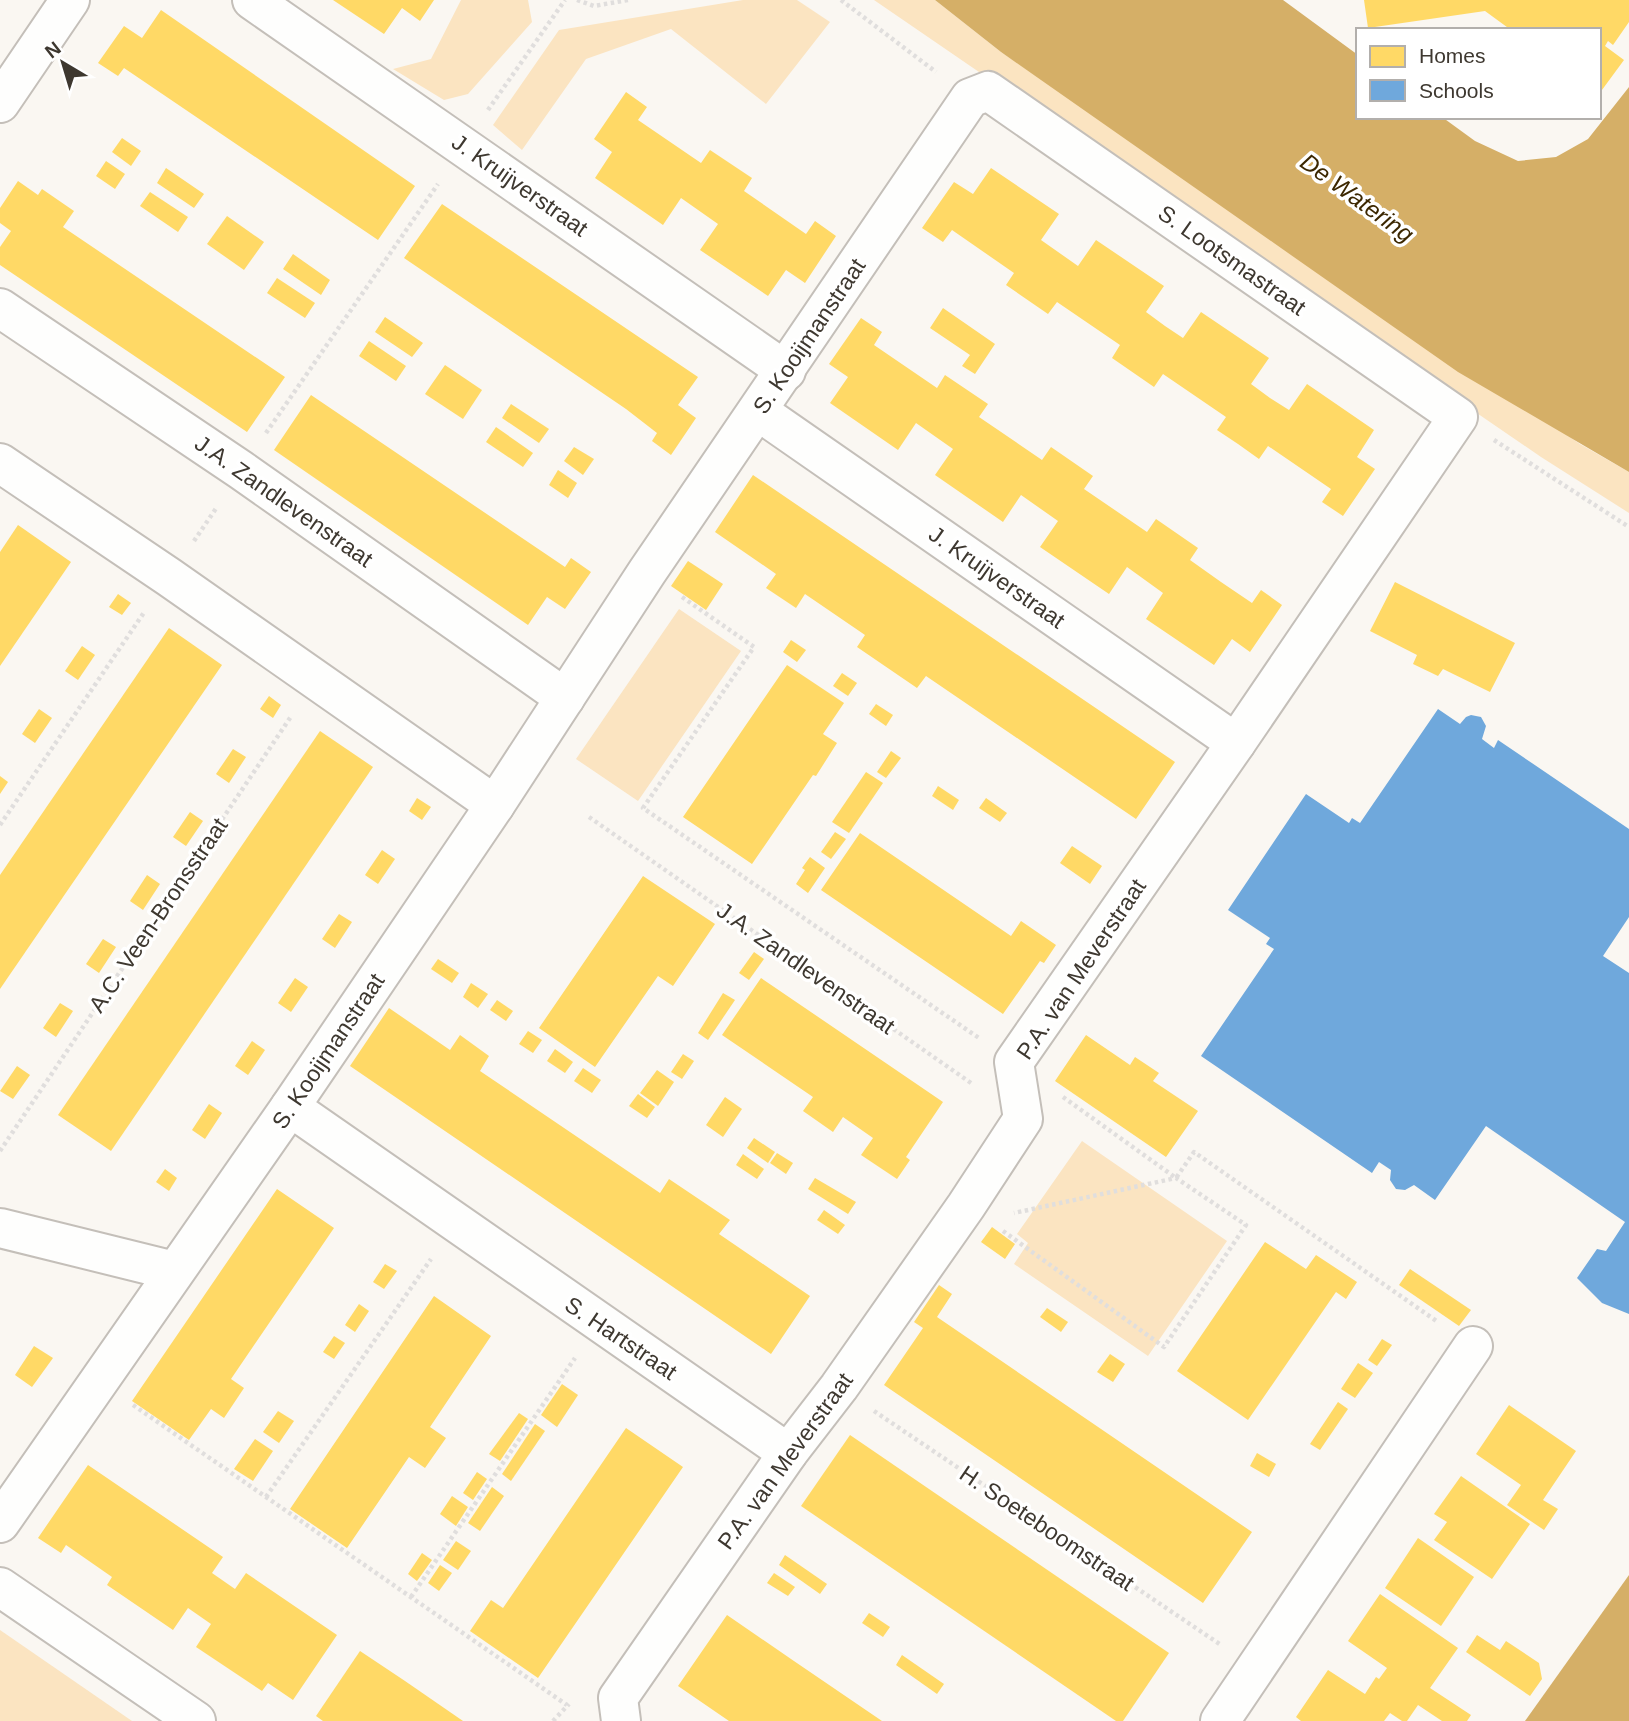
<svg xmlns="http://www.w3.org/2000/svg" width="1629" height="1721" viewBox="0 0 1629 1721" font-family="Helvetica,sans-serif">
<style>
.green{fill:#fbe4c1}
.water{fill:#d5af67}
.homes{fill:#ffd966}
.schools{fill:#6fa8dc}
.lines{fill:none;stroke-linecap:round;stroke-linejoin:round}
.minor-casing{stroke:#c4bfb9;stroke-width:42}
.path{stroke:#e0dedd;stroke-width:4.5;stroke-dasharray:3.5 3.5;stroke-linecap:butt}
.minor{stroke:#fefefd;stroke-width:38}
.labels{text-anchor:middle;stroke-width:7;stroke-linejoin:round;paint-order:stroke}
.street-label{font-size:23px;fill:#3e3830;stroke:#fff}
.water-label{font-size:24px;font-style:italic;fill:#3c2700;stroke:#fff}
</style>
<rect width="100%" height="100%" fill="#faf7f2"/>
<g class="green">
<path d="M461,0H528L532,22L468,94L444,100L393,69L431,59Z"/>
<path d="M743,0H797L830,22L766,104L671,29L586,59L522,150L493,125L559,30Z"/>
<path d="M874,0H935L1001,52L1580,444L1629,472V513L1541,457Z"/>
<path d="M679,609L741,651L638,801L576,759Z"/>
<path d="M1082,1141L1227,1241L1148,1356L1014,1264L1028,1243L1017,1234Z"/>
<path d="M0,1630L132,1721H0Z"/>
</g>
<g class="water">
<path d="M935,0H1283L1358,55V117H1442L1475,141L1518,161L1556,157L1588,139L1629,87V472L1458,372L1001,52Z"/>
<path d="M1629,1575V1721H1525Z"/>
</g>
<g class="homes">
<path d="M333,0H434L420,21L402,8L384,34Z"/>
<path d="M1364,0H1629V22L1613,45L1608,41L1605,46L1624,60L1599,94V30H1511L1485,11L1368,28Z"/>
<path d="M161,10L415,186L378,240L124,68L118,76L98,63L124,26L142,38Z"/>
<path d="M626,92L647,107L638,120L701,163L710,150L752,178L744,191L806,234L815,221L836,236L805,283L786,270L768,296L700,250L718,224L681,198L663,225L595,178L612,152L594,139Z"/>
<path d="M122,138L141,151L131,166L112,152Z"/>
<path d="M106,161L125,174L115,189L96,176Z"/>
<path d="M166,168L204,194L194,208L157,183Z"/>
<path d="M991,168L1059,214L1041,240L1078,266L1096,240L1164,286L1146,312L1165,326L1183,338L1201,312L1269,358L1251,384L1270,398L1289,410L1307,384L1374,430L1357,457L1375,469L1343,516L1322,502L1331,489L1268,446L1259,459L1238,444L1217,430L1226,417L1163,374L1154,387L1112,358L1120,345L1057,302L1048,314L1006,285L1014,273L952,230L943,242L922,228L954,182L973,194Z"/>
<path d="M18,181L38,195L42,189L74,211L63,227L285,377L247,432L0,265V247L11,231L0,223V208Z"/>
<path d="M150,192L188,217L178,232L140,206Z"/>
<path d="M442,204L698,377L678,405L696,418L671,455L652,441L657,433L626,409L404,258Z"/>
<path d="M227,216L264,242L244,270L207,244Z"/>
<path d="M293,254L330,280L321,295L283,269Z"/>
<path d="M277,278L315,303L305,318L267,293Z"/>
<path d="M943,308L995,344L975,374L962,366L970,355L930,328Z"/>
<path d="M385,317L423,343L412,357L375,332Z"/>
<path d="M861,318L882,332L874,345L937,388L945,375L988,404L979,417L1042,460L1051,447L1093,476L1084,489L1147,532L1156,519L1198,548L1190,560L1221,582L1252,603L1261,590L1282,605L1250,652L1232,639L1214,665L1146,619L1163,593L1127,567L1109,594L1040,547L1058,521L1021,495L1003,522L935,475L953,449L916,423L898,450L830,403L848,377L829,364Z"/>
<path d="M369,341L406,366L396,381L359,356Z"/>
<path d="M445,365L482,390L463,419L425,394Z"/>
<path d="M311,395L565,567L571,558L591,572L565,609L547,597L528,625L274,450Z"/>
<path d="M511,404L549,429L539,443L502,418Z"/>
<path d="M496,427L533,453L523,467L486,442Z"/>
<path d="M574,447L594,459L583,475L564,461Z"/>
<path d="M558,470L577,483L568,498L549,485Z"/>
<path d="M753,475L1175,762L1136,819L926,676L917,688L857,647L865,635L805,594L796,608L766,588L776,574L715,532Z"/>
<path d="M18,525L71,562L0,666V552Z"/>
<path d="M688,561L723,584L706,610L671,586Z"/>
<path d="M1395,582L1515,643L1490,692L1443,669L1438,676L1413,664L1417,655L1370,631Z"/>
<path d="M118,594L131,603L122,615L109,607Z"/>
<path d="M169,628L222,665L0,989V875Z"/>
<path d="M791,640L806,650L797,662L783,652Z"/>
<path d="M82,646L95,655L78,680L65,671Z"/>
<path d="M787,665L844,703L823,734L837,743L816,776L813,775L752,864L683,817Z"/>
<path d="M842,673L857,683L848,696L833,686Z"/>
<path d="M269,696L281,705L273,718L260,709Z"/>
<path d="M876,704L893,715L886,726L869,714Z"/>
<path d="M39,709L52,718L35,743L22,734Z"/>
<path d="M320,731L373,767L111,1151L58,1115Z"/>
<path d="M233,749L246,757L229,783L216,774Z"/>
<path d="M891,751L901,758L886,778L877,772Z"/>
<path d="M866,772L883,783L849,833L832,822Z"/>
<path d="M0,776L8,782L0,794Z"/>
<path d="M938,786L959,800L953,810L932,796Z"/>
<path d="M417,798L431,807L422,820L409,811Z"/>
<path d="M986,798L1007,813L1000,822L979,808Z"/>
<path d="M190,812L203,821L186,846L173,837Z"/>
<path d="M835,832L846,839L831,859L821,852Z"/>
<path d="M860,833L1011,936L1021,921L1056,945L1044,963L1040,961L1003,1014L821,890Z"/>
<path d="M1072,846L1102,866L1090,884L1060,863Z"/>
<path d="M382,850L395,859L378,884L365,875Z"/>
<path d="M810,857L825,868L808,893L796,884L805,870L802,868Z"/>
<path d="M147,875L160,884L143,910L130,901Z"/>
<path d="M643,876L715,924L673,986L658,976L595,1067L539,1028Z"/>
<path d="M339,914L352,922L335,948L322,939Z"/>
<path d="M103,939L116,947L99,973L86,964Z"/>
<path d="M754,952L764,959L749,980L739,973Z"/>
<path d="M438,959L459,973L452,983L431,969Z"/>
<path d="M295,978L308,987L291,1012L278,1003Z"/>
<path d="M761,978L943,1102L906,1157L910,1160L897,1179L861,1155L873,1138L843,1117L833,1132L803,1111L813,1097L722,1035Z"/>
<path d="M471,983L488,994L478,1008L463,997Z"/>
<path d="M723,993L735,1000L708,1040L698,1033Z"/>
<path d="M497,1000L513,1011L506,1021L490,1010Z"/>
<path d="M60,1003L73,1011L56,1037L43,1028Z"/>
<path d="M389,1008L450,1050L460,1035L489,1056L480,1071L660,1193L669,1179L730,1220L719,1234L810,1296L771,1354L350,1066Z"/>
<path d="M528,1031L542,1040L533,1053L519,1044Z"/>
<path d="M1086,1035L1130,1065L1135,1057L1159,1073L1153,1081L1198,1111L1166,1157L1055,1081Z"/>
<path d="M252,1041L265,1050L248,1075L235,1066Z"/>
<path d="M555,1049L573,1062L565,1073L547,1061Z"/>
<path d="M683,1054L694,1061L682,1079L671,1072Z"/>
<path d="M17,1066L30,1075L13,1099L0,1091Z"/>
<path d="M583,1068L601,1080L592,1093L574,1081Z"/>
<path d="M657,1070L674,1082L658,1106L640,1093Z"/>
<path d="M638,1094L655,1107L647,1118L629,1106Z"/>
<path d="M725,1097L742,1109L723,1137L706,1125Z"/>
<path d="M209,1104L222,1113L205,1139L192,1130Z"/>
<path d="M754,1138L775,1152L768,1163L747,1148Z"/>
<path d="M777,1153L793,1163L786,1174L770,1163Z"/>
<path d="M743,1154L764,1169L757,1179L736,1165Z"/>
<path d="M165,1169L177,1178L169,1191L156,1182Z"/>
<path d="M815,1178L856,1202L848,1214L808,1189Z"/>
<path d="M277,1189L334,1228L231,1379L244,1388L224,1418L211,1409L189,1440L132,1401Z"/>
<path d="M824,1210L845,1225L838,1234L817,1220Z"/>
<path d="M992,1227L1015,1244L1005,1259L981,1242Z"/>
<path d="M1265,1242L1306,1269L1316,1255L1357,1282L1346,1299L1336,1292L1248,1420L1177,1371Z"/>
<path d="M385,1264L397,1271L384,1289L373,1282Z"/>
<path d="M1410,1269L1471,1310L1459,1326L1399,1285Z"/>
<path d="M939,1285L952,1294L937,1317L1252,1532L1203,1603L884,1385L923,1328L914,1322Z"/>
<path d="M434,1296L491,1336L430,1427L446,1438L425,1468L409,1457L347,1548L290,1509Z"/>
<path d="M359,1304L369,1311L355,1332L345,1325Z"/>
<path d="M1047,1308L1068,1322L1061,1332L1040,1317Z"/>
<path d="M334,1336L345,1343L334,1359L323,1352Z"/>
<path d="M1382,1339L1392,1345L1377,1366L1368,1360Z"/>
<path d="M34,1346L53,1358L32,1387L15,1375Z"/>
<path d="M1110,1354L1125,1364L1113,1382L1097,1372Z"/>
<path d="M1358,1363L1373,1373L1355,1398L1341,1389Z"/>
<path d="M562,1384L578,1395L557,1427L541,1415Z"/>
<path d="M1338,1402L1348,1409L1320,1450L1310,1444Z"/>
<path d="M1509,1405L1576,1451L1543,1500L1558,1509L1544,1530L1507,1505L1521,1485L1476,1454Z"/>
<path d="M278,1411L294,1421L279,1443L263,1432Z"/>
<path d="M519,1413L528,1419L500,1461L489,1454Z"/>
<path d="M535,1424L545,1431L511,1481L502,1474Z"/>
<path d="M626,1428L683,1467L538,1678L470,1631L491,1600L503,1608Z"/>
<path d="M850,1435L1169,1653L1123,1721H1116L801,1506Z"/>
<path d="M255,1439L273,1451L253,1481L234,1469Z"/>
<path d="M1257,1453L1276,1464L1269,1477L1250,1466Z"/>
<path d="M88,1465L223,1557L212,1573L235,1589L246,1573L337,1635L293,1700L268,1683L262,1691L196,1647L211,1624L188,1608L173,1630L107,1585L112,1577L66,1545L61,1553L38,1538Z"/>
<path d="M477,1472L487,1479L473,1500L463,1493Z"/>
<path d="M1461,1476L1530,1524L1492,1579L1434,1540L1447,1522L1434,1514Z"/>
<path d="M492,1487L504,1496L480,1531L468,1523Z"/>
<path d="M452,1496L468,1507L456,1526L440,1514Z"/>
<path d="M1418,1538L1474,1577L1441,1626L1385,1588Z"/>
<path d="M456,1541L471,1551L458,1570L443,1560Z"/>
<path d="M422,1553L432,1560L417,1581L408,1574Z"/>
<path d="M785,1555L827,1584L820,1594L779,1565Z"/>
<path d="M440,1565L452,1573L439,1591L428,1583Z"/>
<path d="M774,1573L795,1587L788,1596L767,1583Z"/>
<path d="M1380,1594L1458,1648L1430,1688L1471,1715L1467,1721H1442L1418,1705L1407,1721H1402L1390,1713L1384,1721H1301L1296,1717L1328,1670L1365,1694L1376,1677L1379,1679L1387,1668L1348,1641Z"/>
<path d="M869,1613L890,1627L883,1637L862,1623Z"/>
<path d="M727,1615L791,1659L882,1721H729L678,1686Z"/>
<path d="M1477,1635L1500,1650L1506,1641L1539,1663L1542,1679L1530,1696L1466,1652Z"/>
<path d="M360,1651L405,1681L463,1721H323L316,1716Z"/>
<path d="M902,1655L944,1684L937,1694L896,1665Z"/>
</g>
<path class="schools" d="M1438,709L1460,724L1466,717L1471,715L1481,717L1486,726L1482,739L1494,748L1498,740L1629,829V917L1603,956L1629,973V1314L1602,1303L1577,1278L1597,1249L1606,1251L1625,1222L1486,1126L1435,1200L1414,1185L1405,1190L1396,1189L1390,1180L1391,1170L1379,1162L1372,1173L1201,1056L1274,949L1266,944L1270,938L1228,910L1306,794L1349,823L1352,818L1360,823Z"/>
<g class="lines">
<g class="minor-casing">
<g id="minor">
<path d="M252,0L786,371"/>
<path d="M0,103L70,0"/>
<path d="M0,308L241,470L565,698"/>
<path d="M758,411L1236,743"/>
<path d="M0,463L169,577L495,805"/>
<path d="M290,1107L788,1453"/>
<path d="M0,1228L174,1271"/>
<path d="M0,1523L290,1107L495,805L647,572L970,98L988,91L1458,417L1236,743L1014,1062L1023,1119L966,1206L839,1387L788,1453L618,1698L621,1721"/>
<path d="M0,1587L196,1721"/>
<path d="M1220,1721L1473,1346"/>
</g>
</g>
<g class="path">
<path d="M577,0L594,6L628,0"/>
<path d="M841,0L936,72"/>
<path d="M488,110L565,0"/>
<path d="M266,433L438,184"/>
<path d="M1494,440L1629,527"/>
<path d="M194,541L217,507"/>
<path d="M682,597L754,647L643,808L979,1038"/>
<path d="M589,817L971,1083"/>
<path d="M0,825L145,611"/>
<path d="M1063,1097L1176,1178L1194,1152L1438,1322"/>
<path d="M0,1151L292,715"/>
<path d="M1003,1231L1164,1347L1246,1225L1176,1178L1014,1213"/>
<path d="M133,1405L567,1705"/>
<path d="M874,1411L1221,1645"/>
<path d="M266,1497L431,1259"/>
<path d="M411,1597L575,1358"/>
<path d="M553,1721L569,1704"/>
</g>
<use href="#minor" class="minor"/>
</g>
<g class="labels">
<g class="street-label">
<text transform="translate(520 185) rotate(35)" y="8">J. Kruijverstraat</text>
<text transform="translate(1232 260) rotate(35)" y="8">S. Lootsmastraat</text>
<text transform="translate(809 336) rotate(-56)" y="8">S. Kooijmanstraat</text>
<text transform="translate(284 501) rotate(35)" y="8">J.A. Zandlevenstraat</text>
<text transform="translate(997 577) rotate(35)" y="8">J. Kruijverstraat</text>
<text transform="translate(158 915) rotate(-56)" y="8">A.C. Veen-Bronsstraat</text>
<text transform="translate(806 968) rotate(35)" y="8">J.A. Zandlevenstraat</text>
<text transform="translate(1081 969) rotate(-56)" y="8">P.A. van Meverstraat</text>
<text transform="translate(328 1051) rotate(-56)" y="8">S. Kooijmanstraat</text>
<text transform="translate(621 1338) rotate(34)" y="8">S. Hartstraat</text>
<text transform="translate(785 1461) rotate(-54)" y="8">P.A. van Meverstraat</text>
<text transform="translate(1047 1528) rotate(34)" y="8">H. Soeteboomstraat</text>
</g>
<g class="water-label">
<text transform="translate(1357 198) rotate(36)" y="8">De Watering</text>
</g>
</g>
<rect x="1356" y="28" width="245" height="91" fill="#ffffff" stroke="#b2afac" stroke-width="2"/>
<rect x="1370" y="46" width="35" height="21" fill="#ffd966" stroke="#b2afac" stroke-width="2"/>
<text x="1419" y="63" font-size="21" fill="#3e3830">Homes</text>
<rect x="1370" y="80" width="35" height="21" fill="#6fa8dc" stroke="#b2afac" stroke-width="2"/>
<text x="1419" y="98" font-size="21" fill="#3e3830">Schools</text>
<g transform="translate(63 63) rotate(322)" stroke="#ffffff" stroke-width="5" paint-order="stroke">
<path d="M0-5L12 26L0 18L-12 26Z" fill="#3e3830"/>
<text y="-10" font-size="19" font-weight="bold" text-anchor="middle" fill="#3e3830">N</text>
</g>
</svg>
